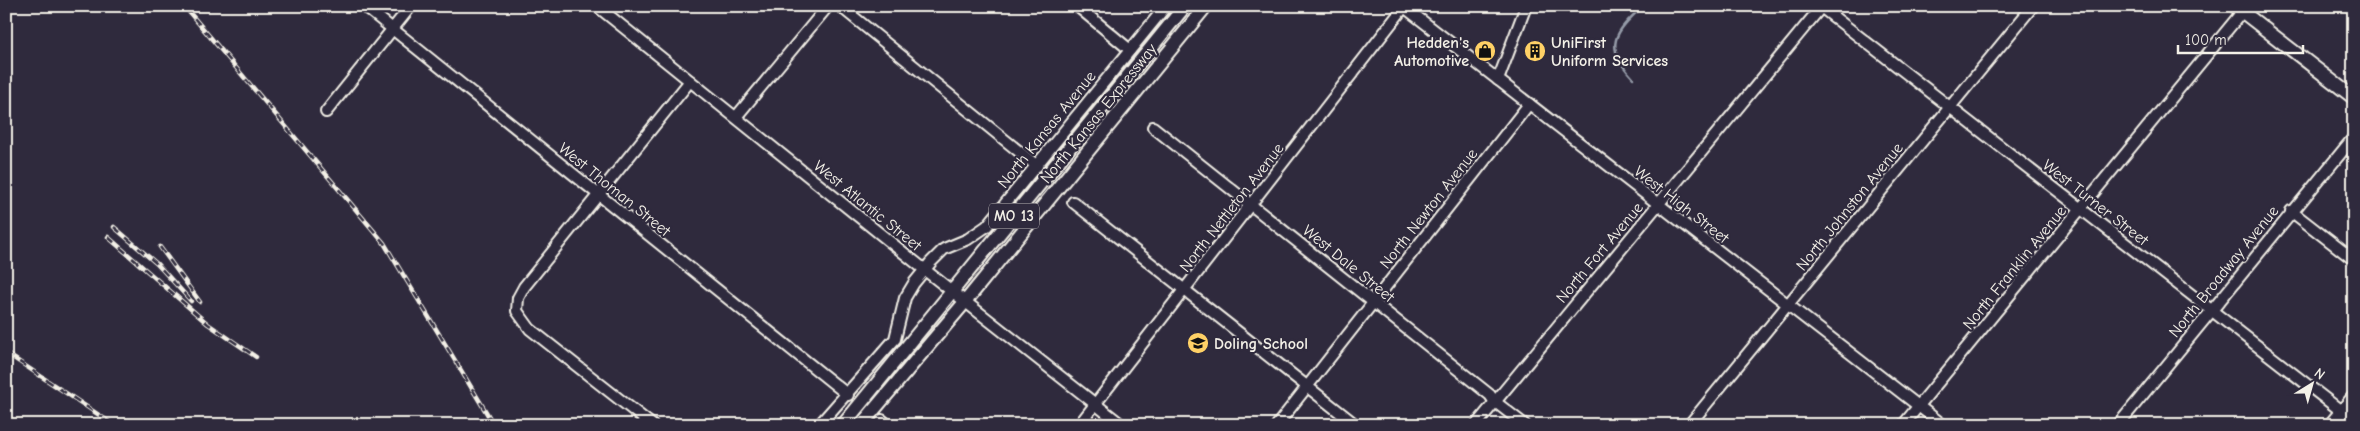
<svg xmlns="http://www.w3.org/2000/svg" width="2360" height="431" viewBox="0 0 2360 431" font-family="'Comic Neue',sans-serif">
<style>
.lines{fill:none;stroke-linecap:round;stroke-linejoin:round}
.stream{stroke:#959ba8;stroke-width:2.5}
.minor-casing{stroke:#f4f1e8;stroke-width:14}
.major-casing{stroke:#f4f1e8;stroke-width:16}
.minor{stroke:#2f2a3d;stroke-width:10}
.major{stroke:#2f2a3d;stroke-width:12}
.rail-casing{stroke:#f4f1e8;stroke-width:4.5}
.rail{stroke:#2f2a3d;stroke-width:2.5;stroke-dasharray:8;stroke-linecap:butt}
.labels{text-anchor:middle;stroke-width:4.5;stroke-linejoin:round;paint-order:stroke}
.shield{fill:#2f2a3d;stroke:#b9b5b5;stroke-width:1}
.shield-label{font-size:15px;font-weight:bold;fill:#f4f1e8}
.poi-label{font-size:16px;font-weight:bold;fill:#f4f1e8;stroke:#2f2a3d;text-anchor:start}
.street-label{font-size:16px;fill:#f4f1e8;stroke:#2f2a3d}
</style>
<rect width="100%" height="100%" fill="#2f2a3d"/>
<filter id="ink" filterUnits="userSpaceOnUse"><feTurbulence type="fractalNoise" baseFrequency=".02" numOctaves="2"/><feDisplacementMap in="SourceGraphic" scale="10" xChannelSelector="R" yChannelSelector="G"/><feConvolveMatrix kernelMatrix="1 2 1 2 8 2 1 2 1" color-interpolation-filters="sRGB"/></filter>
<g filter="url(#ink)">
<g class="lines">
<path class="stream" d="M1633,78C1603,46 1614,33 1643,6"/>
<g class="minor-casing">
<g id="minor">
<path d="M364,6L848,395"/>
<path d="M597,6L925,270L1122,425"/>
<path d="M840,6L1037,166"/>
<path d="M1077,6L1130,50"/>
<path d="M1403,6L1943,425"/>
<path d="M1821,7L2354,421"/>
<path d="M1498,80L1526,6"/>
<path d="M326,112L411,6"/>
<path d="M736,117L828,6"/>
<path d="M1153,127L1490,395L1494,401L1525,425"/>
<path d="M1073,202L1356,425"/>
<path d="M2291,211L2354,260"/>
<path d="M882,420L888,425"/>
<path d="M652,425L530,329L517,311L518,298L524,287L690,81"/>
<path d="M819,425L895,339L905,298L914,283L931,262L944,249L968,239L987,226L1166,6"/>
<path d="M1079,425L1404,7"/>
<path d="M1277,425L1529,104"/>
<path d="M1476,425L1822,6"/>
<path d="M1689,425L2033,6"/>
<path d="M1903,425L2242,12"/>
<path d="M2118,425L2354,137"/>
<path d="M2329,425L2354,395"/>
</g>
</g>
<g class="major-casing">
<g id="major">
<path d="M2235,6L2354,98"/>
<path d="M843,425L1185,6"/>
<path d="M861,425L965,302L1206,6"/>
</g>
</g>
<use href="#minor" class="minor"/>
<use href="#major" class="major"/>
<g class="rail-casing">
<g id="rail">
<path d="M184,6L384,243L494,425"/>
<path d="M114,227L157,264L191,301"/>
<path d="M108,237L208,324L256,357"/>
<path d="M160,247L200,302"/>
<path d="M6,353L114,425"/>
</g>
</g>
<use href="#rail" class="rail"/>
</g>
</g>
<defs>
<g id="shop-disc" transform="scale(1.125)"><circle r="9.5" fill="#ffd166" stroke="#2f2a3d"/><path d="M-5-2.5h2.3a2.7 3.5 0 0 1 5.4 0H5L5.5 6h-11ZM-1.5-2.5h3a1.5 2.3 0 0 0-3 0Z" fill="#111"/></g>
<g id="building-disc" transform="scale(1.125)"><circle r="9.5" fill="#ffd166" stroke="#2f2a3d"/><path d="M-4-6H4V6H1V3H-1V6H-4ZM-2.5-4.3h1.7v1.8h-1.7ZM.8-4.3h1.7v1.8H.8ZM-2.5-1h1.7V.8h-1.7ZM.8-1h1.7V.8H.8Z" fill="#111"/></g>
<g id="school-disc" transform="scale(1.125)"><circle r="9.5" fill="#ffd166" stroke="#2f2a3d"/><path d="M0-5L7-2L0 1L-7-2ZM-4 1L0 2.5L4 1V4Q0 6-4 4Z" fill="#111"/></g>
</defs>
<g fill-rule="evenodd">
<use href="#shop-disc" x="1485" y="51"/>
<use href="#building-disc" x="1535" y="51"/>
<use href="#school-disc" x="1198" y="343"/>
</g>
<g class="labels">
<rect class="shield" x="989" y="203.5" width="50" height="25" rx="4"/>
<g class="shield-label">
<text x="1014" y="221">MO 13</text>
</g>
<g class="poi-label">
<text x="1469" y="48" text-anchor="end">Hedden's<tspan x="1469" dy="18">Automotive</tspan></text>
<text x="1551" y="48">UniFirst<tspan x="1551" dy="18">Uniform Services</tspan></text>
<text x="1214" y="349">Doling School</text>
</g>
<g class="street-label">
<text transform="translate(1098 113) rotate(-51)" y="6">North Kansas Expressway</text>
<text transform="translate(1046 129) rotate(-51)" y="6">North Kansas Avenue</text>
<text transform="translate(615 189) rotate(39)" y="6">West Thoman Street</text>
<text transform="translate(2096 202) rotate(38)" y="6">West Turner Street</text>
<text transform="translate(1682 204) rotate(38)" y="6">West High Street</text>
<text transform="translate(868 205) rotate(39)" y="6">West Atlantic Street</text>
<text transform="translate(1849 206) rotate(-51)" y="6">North Johnston Avenue</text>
<text transform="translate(1231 207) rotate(-52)" y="6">North Nettleton Avenue</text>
<text transform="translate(1428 208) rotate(-52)" y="6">North Newton Avenue</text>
<text transform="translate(1599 252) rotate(-50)" y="6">North Fort Avenue</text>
<text transform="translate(1349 263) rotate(39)" y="6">West Dale Street</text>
<text transform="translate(2014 267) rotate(-51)" y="6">North Franklin Avenue</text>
<text transform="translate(2223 271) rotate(-51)" y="6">North Broadway Avenue</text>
</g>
</g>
<rect width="2360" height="431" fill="none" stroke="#2f2a3d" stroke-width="25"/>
<rect x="12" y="12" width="2335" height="406" fill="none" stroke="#f4f1e8" stroke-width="2" filter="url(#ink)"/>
<g transform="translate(2312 384) rotate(37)" stroke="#2f2a3d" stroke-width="4" paint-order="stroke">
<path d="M0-4L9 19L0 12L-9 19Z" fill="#f4f1e8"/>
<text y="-8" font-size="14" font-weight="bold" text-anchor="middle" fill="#f4f1e8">N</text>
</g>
<path d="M2178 45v8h125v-8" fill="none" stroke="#f4f1e8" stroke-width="2.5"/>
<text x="2185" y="45" font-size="15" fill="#f4f1e8" stroke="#2f2a3d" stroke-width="4" paint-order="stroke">100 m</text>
</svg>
